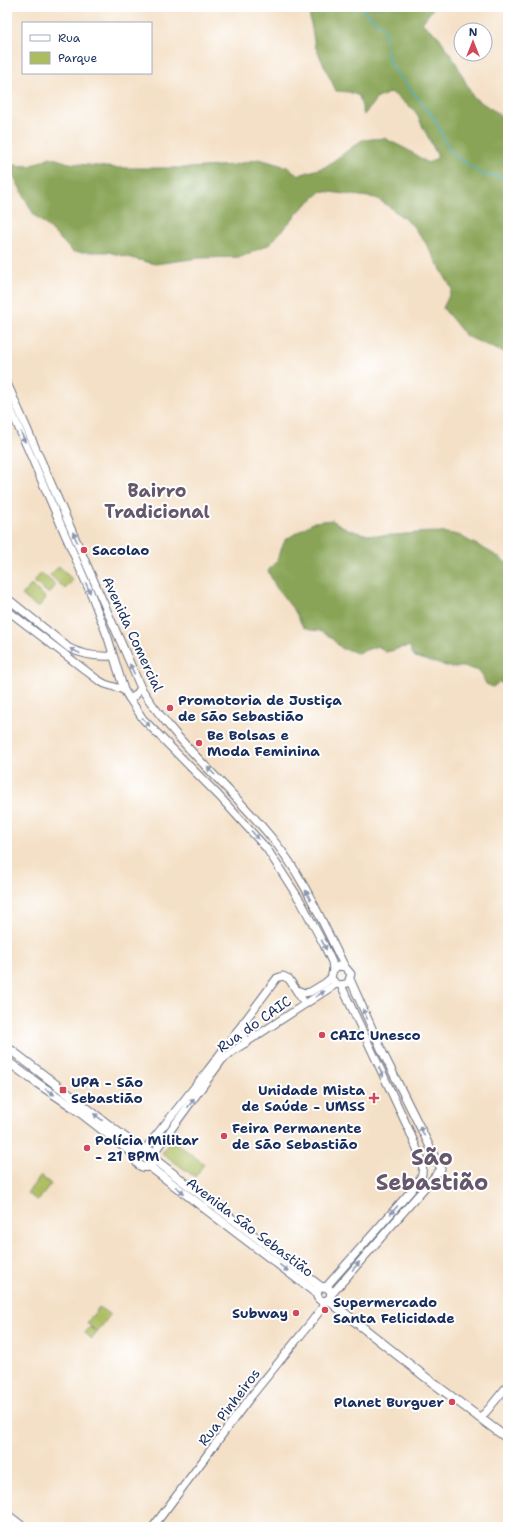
<svg xmlns="http://www.w3.org/2000/svg" width="515" height="1534" viewBox="0 0 515 1534" font-family="'Shantell Sans',sans-serif">
<style>
.green{fill:#acbd60;stroke:#64765f}
.forest{fill:#89a456;stroke:#526a5a}
.lines{fill:none;stroke-linecap:round;stroke-linejoin:round}
.stream{stroke:#43adc3;stroke-width:1.5}
.secondary-casing{stroke:#676d82;stroke-width:9}
.primary-casing{stroke:#676d82;stroke-width:10}
.secondary{stroke:#fff;stroke-width:7}
.primary{stroke:#fff;stroke-width:8}
.oneway{fill:#8d97ae}
.poi-dot{fill:#d1495b;stroke:#fff;stroke-width:1.5}
.labels{text-anchor:middle;stroke-width:4;stroke-linejoin:round;paint-order:stroke}
.poi-label{font-size:14px;font-weight:bold;fill:#1b2f5e;stroke:#fff;text-anchor:start}
.street-label{font-size:14px;fill:#1b2f5e;stroke:#fff}
.district-label{font-size:18px;font-weight:bold;fill:#65586c;stroke:#fff}
.town-label{font-size:22px;font-weight:bold;fill:#65586c;stroke:#fff}
</style>
<rect width="100%" height="100%" fill="#fff"/>
<filter id="ink" filterUnits="userSpaceOnUse"><feTurbulence type="fractalNoise" baseFrequency=".025" numOctaves="2"/><feDisplacementMap in="SourceGraphic" scale="8" xChannelSelector="R" yChannelSelector="G"/><feConvolveMatrix kernelMatrix="1 2 1 2 8 2 1 2 1" color-interpolation-filters="sRGB"/></filter>
<filter id="wash" filterUnits="userSpaceOnUse"><feTurbulence type="fractalNoise" baseFrequency=".012" numOctaves="4" result="noise"/><feDisplacementMap in="SourceGraphic" scale="16" xChannelSelector="R" yChannelSelector="G"/><feGaussianBlur stdDeviation="0.9" result="paint"/><feColorMatrix in="noise" values="0 0 0 0 0 0 0 0 0 0 0 0 0 0 0 0 0 1.4 0 .05"/><feComposite in="paint" operator="in"/></filter>
<g filter="url(#wash)">
<rect width="100%" height="100%" fill="#f4e0c6"/>
<g class="green">
<path d="M59,566L73,580L65,589L50,575Z"/>
<path d="M41,573L56,585L49,594L34,582Z"/>
<path d="M31,585L46,598L38,608L22,595Z"/>
<path d="M171,1139L204,1164L195,1177L162,1153Z"/>
<path d="M41,1176L51,1184L38,1201L27,1193Z"/>
<path d="M99,1307L110,1315L92,1339L85,1333L90,1327L95,1330L87,1323Z"/>
</g>
<g class="forest">
<path d="M308,7H434L422,23L439,37L456,63L473,97L496,112L508,123V353L495,349L466,336L443,308L452,289L425,242L412,225L391,208L376,198L322,191L302,208L270,244L241,257L199,258L155,264L108,252H73L48,227L34,215L13,175V165L30,166L50,157L69,163L116,168H190L233,165L259,159L287,167L299,175L325,167L362,140L384,138L408,150L428,163L438,157L415,111L391,92L376,99L364,115L359,96L349,92L336,91L315,46Z"/>
<path d="M332,520C377,551 412,524 458,535C462,536 467,540 471,542C485,549 497,555 508,564V690L505,685L499,682L493,687L486,684L480,671L465,667H450L415,657L411,652V647C401,646 395,651 385,652L378,646L357,653L349,650L342,649L329,636L320,631L310,630L303,627L296,613L276,587L268,571L277,560L285,540L314,522Z"/>
</g>
<g class="lines">
<path class="stream" d="M363,7V10L384,28L389,63L435,119L451,153L483,175L508,177"/>
</g>
</g>
<g filter="url(#ink)">
<g class="lines">
<g class="secondary-casing">
<g id="secondary">
<path d="M7,383L141,688C178,746 233,789 275,842C305,879 323,925 345,967"/>
<path d="M7,401L91,594L108,638L124,690L129,698L143,719L219,796L267,849L301,902L324,945L332,962L333,970"/>
<path d="M7,598L69,648C83,655 96,657 112,656"/>
<path d="M7,610L98,680L105,684L124,690"/>
<path d="M129,698L135,696L141,688"/>
<path d="M297,990L304,993L310,992L325,983L331,978L333,970L338,966L345,967L351,974L348,983L341,985L336,984L331,978"/>
<path d="M243,1022L249,1031L257,1036"/>
<path d="M237,1031L243,1034L246,1043"/>
<path d="M146,1148L208,1070L277,978L283,976L289,979L305,1004"/>
<path d="M153,1154L222,1060L233,1051L336,984"/>
<path d="M326,1287L410,1192L419,1181L422,1174L423,1163L409,1130L341,985"/>
<path d="M331,1295L441,1169L383,1053L350,979"/>
<path d="M479,1418L486,1412L508,1385"/>
<path d="M7,1514L24,1527"/>
<path d="M153,1527L249,1399L312,1321L322,1308L323,1301"/>
</g>
</g>
<g class="primary-casing">
<g id="primary">
<path d="M7,1047L140,1149"/>
<path d="M7,1061L37,1083L73,1107L136,1156"/>
<circle cx="145" cy="1158" r="9"/>
<path d="M154,1159L321,1287"/>
<path d="M149,1166L316,1293"/>
<circle cx="324" cy="1294" r="7"/>
<path d="M328,1300L424,1376L508,1439"/>
</g>
</g>
<use href="#secondary" class="secondary"/>
<use href="#primary" class="primary"/>
</g>
<defs><path id="oneway-solid" d="M-6-.8H1V-3.2L6.5 0L1 3.2V.8H-6Z"/></defs>
<g class="oneway">
<use href="#oneway-solid" transform="translate(23 437) rotate(66)"/>
<use href="#oneway-solid" transform="translate(75 537) rotate(-114)"/>
<use href="#oneway-solid" transform="translate(88 588) rotate(66)"/>
<use href="#oneway-solid" transform="translate(75 651) rotate(-154)"/>
<use href="#oneway-solid" transform="translate(132 669) rotate(-115)"/>
<use href="#oneway-solid" transform="translate(146 722) rotate(48)"/>
<use href="#oneway-solid" transform="translate(211 771) rotate(-134)"/>
<use href="#oneway-solid" transform="translate(255 835) rotate(49)"/>
<use href="#oneway-solid" transform="translate(308 895) rotate(-118)"/>
<use href="#oneway-solid" transform="translate(324 945) rotate(64)"/>
<use href="#oneway-solid" transform="translate(320 994) rotate(-32)"/>
<use href="#oneway-solid" transform="translate(365 1014) rotate(-114)"/>
<use href="#oneway-solid" transform="translate(381 1072) rotate(65)"/>
<use href="#oneway-solid" transform="translate(50 1092) rotate(33)"/>
<use href="#oneway-solid" transform="translate(191 1103) rotate(-53)"/>
<use href="#oneway-solid" transform="translate(98 1117) rotate(-143)"/>
<use href="#oneway-solid" transform="translate(422 1131) rotate(-116)"/>
<use href="#oneway-solid" transform="translate(180 1190) rotate(37)"/>
<use href="#oneway-solid" transform="translate(394 1210) rotate(131)"/>
<use href="#oneway-solid" transform="translate(356 1266) rotate(-49)"/>
<use href="#oneway-solid" transform="translate(284 1268) rotate(37)"/>
</g>
</g>
<g class="poi-dot">
<circle cx="84" cy="550" r="4"/>
<circle cx="170" cy="708" r="4"/>
<circle cx="199" cy="743" r="4"/>
<circle cx="322" cy="1035" r="4"/>
<rect x="59" y="1086" width="8" height="8" rx="2"/>
<path d="M372 1092h4v4h4v4h-4v4h-4v-4h-4v-4h4z"/>
<circle cx="224" cy="1136" r="4"/>
<circle cx="87" cy="1148" r="4"/>
<circle cx="325" cy="1310" r="4"/>
<circle cx="296" cy="1313" r="4"/>
<circle cx="452" cy="1402" r="4"/>
</g>
<g class="labels">
<g class="poi-label">
<text x="92" y="555">Sacolao</text>
<text x="178" y="705">Promotoria de Justiça<tspan x="178" dy="16">de São Sebastião</tspan></text>
<text x="207" y="740">Be Bolsas e<tspan x="207" dy="16">Moda Feminina</tspan></text>
<text x="330" y="1040">CAIC Unesco</text>
<text x="71" y="1087">UPA - São<tspan x="71" dy="16">Sebastião</tspan></text>
<text x="365" y="1095" text-anchor="end">Unidade Mista<tspan x="365" dy="16">de Saúde - UMSS</tspan></text>
<text x="232" y="1133">Feira Permanente<tspan x="232" dy="16">de São Sebastião</tspan></text>
<text x="95" y="1145">Polícia Militar<tspan x="95" dy="16">- 21 BPM</tspan></text>
<text x="333" y="1307">Supermercado<tspan x="333" dy="16">Santa Felicidade</tspan></text>
<text x="288" y="1318" text-anchor="end">Subway</text>
<text x="444" y="1407" text-anchor="end">Planet Burguer</text>
</g>
<g class="street-label">
<text transform="translate(133 634) rotate(65)" y="5">Avenida Comercial</text>
<text transform="translate(254 1024) rotate(-35)" y="5">Rua do CAIC</text>
<text transform="translate(250 1227) rotate(37)" y="5">Avenida São Sebastião</text>
<text transform="translate(229 1407) rotate(-53)" y="5">Rua Pinheiros</text>
</g>
<g class="district-label">
<text x="157" y="497">Bairro<tspan x="157" dy="21">Tradicional</tspan></text>
</g>
<g class="town-label">
<text x="432" y="1165">São<tspan x="432" dy="25">Sebastião</tspan></text>
</g>
</g>
<rect width="515" height="1534" fill="none" stroke="#fff" stroke-width="24"/>
<rect x="22" y="22" width="130" height="52" fill="#ffffff" stroke="#a4acbf"/>
<rect x="30" y="35" width="20" height="6" fill="#ffffff" stroke="#a4acbf"/>
<text x="58" y="42" font-size="12" fill="#1b2f5e">Rua</text>
<rect x="30" y="52" width="20" height="12" fill="#acbd60" stroke="#a4acbf"/>
<text x="58" y="62" font-size="12" fill="#1b2f5e">Parque</text>
<g transform="translate(473 42)"><circle r="19" fill="#ffffff" stroke="#a4acbf"/>
<path d="M0-3L7 15L0 10L-7 15Z" fill="#d1495b"/>
<text y="-6" font-size="11" font-weight="bold" text-anchor="middle" fill="#1b2f5e">N</text>
</g>
</svg>
